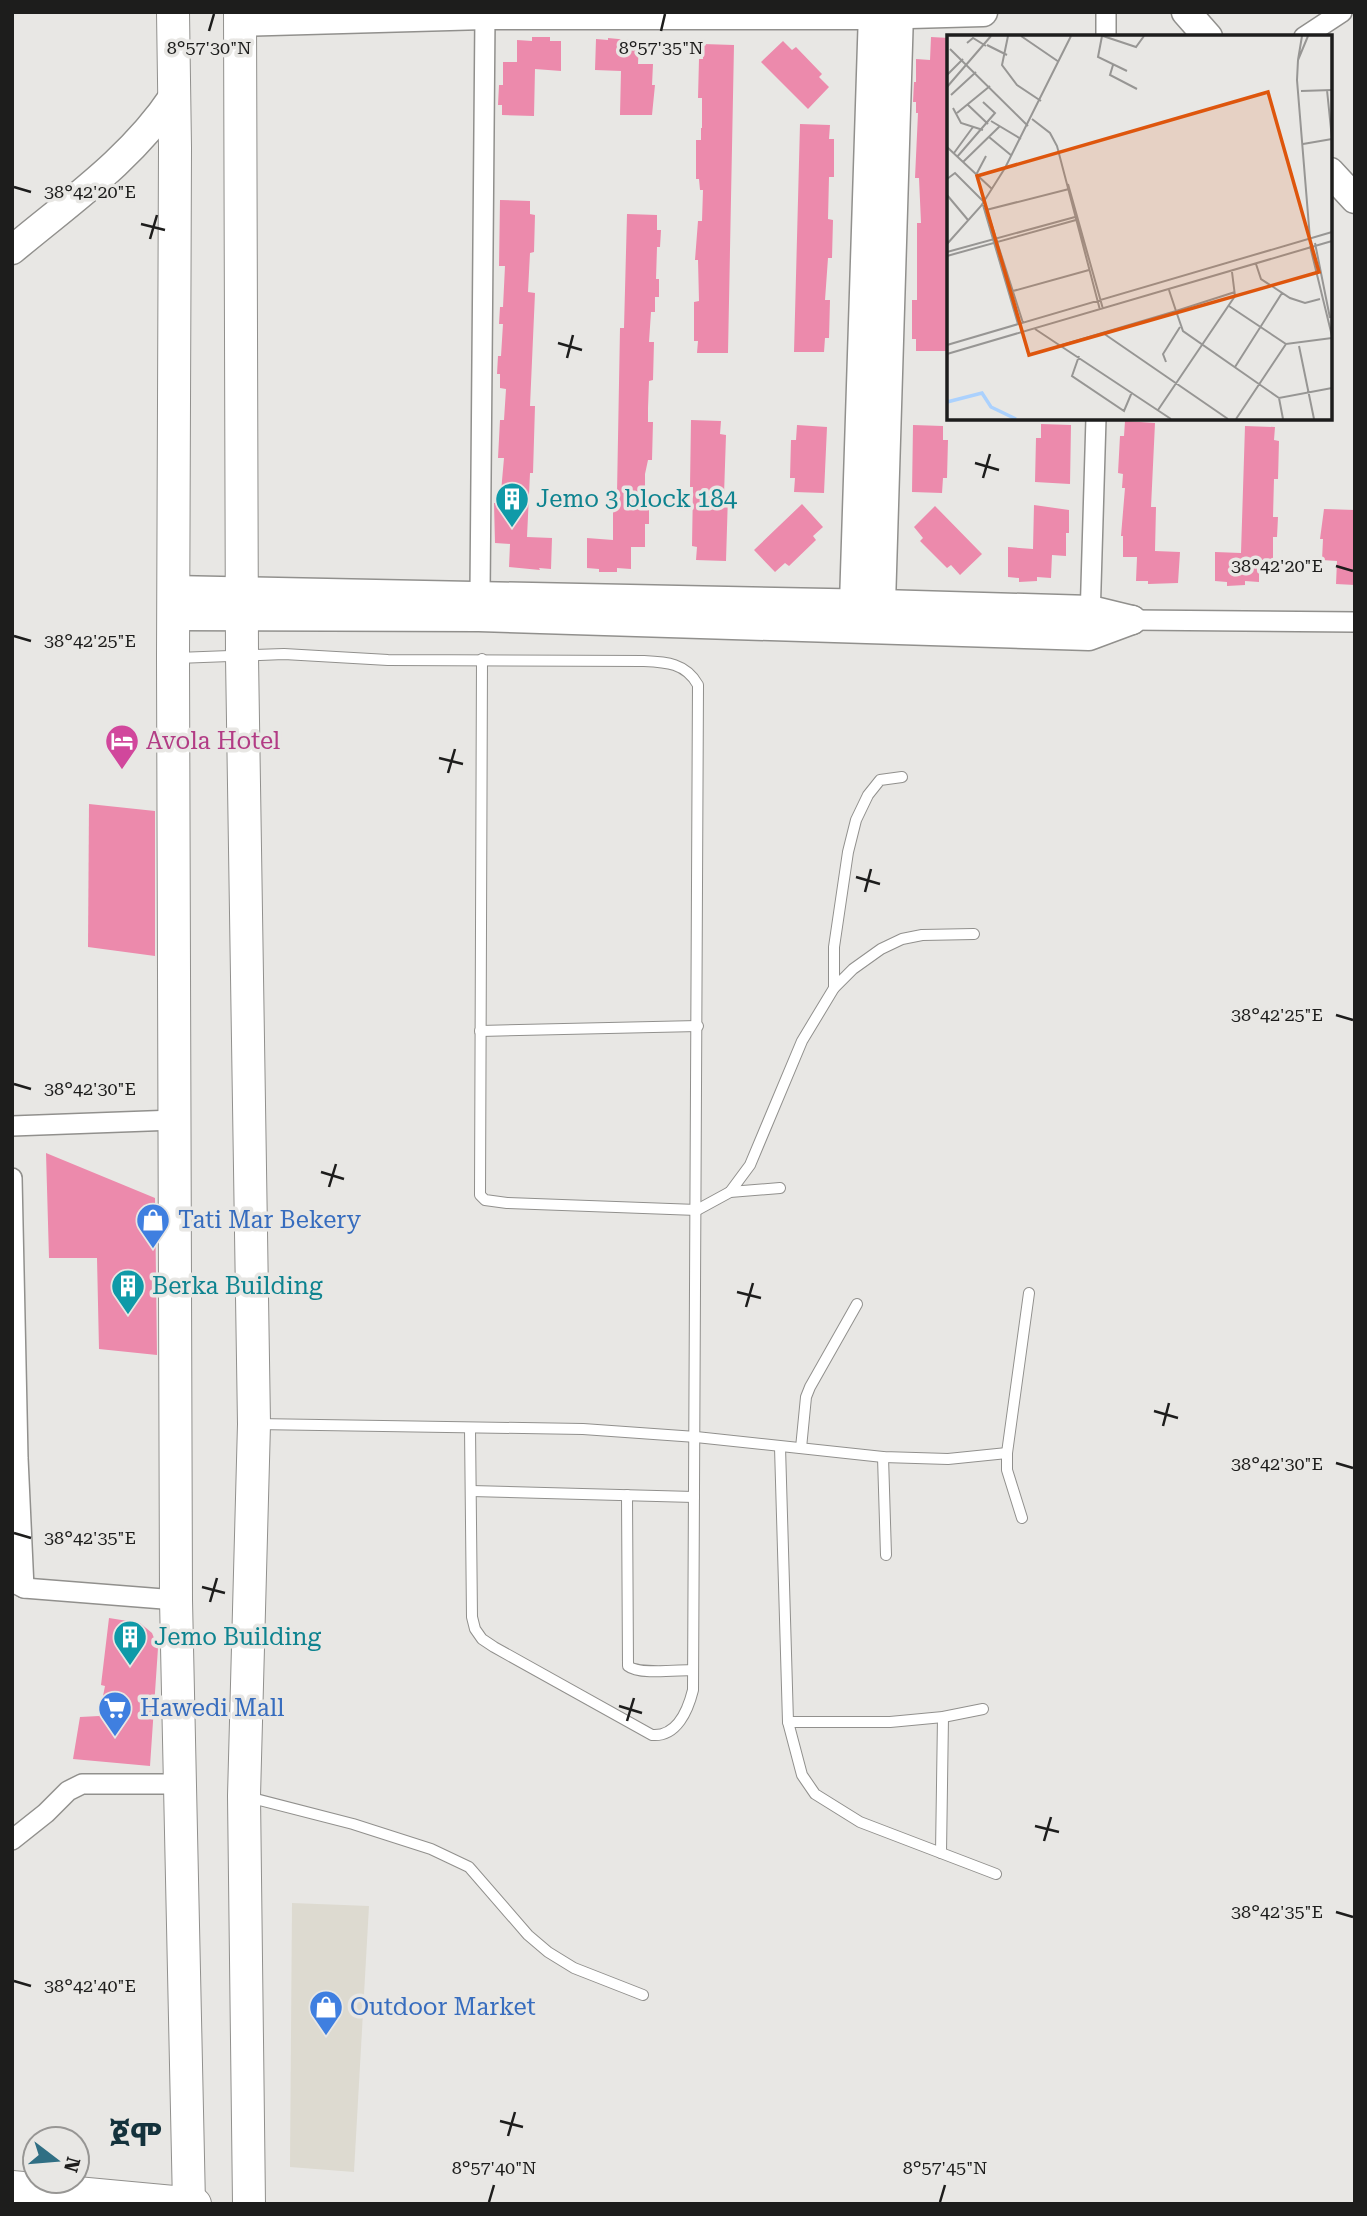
<svg xmlns="http://www.w3.org/2000/svg" width="1367" height="2216" viewBox="0 0 1367 2216" font-family="'Roboto Serif','Noto Sans Ethiopic',serif">
<style>
.built{fill:#dddad0}
.building{fill:#ec8aac}
.lines{fill:none;stroke-linecap:round;stroke-linejoin:round}
.lane-casing{stroke:#91908d;stroke-width:12}
.street-casing{stroke:#91908d;stroke-width:22}
.secondary-casing{stroke:#91908d;stroke-width:31}
.primary-casing{stroke:#91908d;stroke-width:34}
.lane{stroke:#fff;stroke-width:10}
.street{stroke:#fff;stroke-width:19}
.secondary{stroke:#fff;stroke-width:28}
.primary{stroke:#fff;stroke-width:32}
.ticks{fill:none;stroke:#1d1d1c;stroke-width:2.5}
.labels{text-anchor:middle;stroke-width:7;stroke-linejoin:round;paint-order:stroke}
.culture-label{font-size:24px;fill:#0d838f;stroke:#e8e7e4;text-anchor:start}
.hotel-label{font-size:24px;fill:#b23c85;stroke:#e8e7e4;text-anchor:start}
.shop-label{font-size:24px;fill:#366cbe;stroke:#e8e7e4;text-anchor:start}
.district-label{font-size:32px;font-weight:bold;fill:#14323c;stroke:#e8e7e4}
.inset-river{fill:none;stroke:#abd1fd;stroke-width:3.5}
.inset-road{fill:none;stroke:#979694;stroke-width:2}
.view{fill:#de560d;fill-opacity:0.15;stroke:#de560d;stroke-width:3.5}
.inset-edge{fill:none;stroke:#1d1d1c;stroke-width:3.5}
.ticks-label{font-size:18px;text-anchor:middle;fill:#1d1d1c;stroke:#e8e7e4;stroke-width:7;stroke-linejoin:round;paint-order:stroke}
</style>
<rect width="100%" height="100%" fill="#e8e7e4"/>
<path class="built" d="M292,1903L369,1906L354,2172L290,2167Z"/>
<g class="building">
<path d="M532,37H550V41H561V71L535,69L534,116L502,115V105H498L499,85H503V62H517V40L532,41Z"/>
<path d="M931,37L949,38V274L946,351H916V339H912V300H917V223H921L919,178H915L918,113H916V102H913L914,82H916V59L930,60Z"/>
<path d="M608,38L639,41L638,64H653L652,85H655L652,115H620L621,71L595,70L596,39L608,40Z"/>
<path d="M783,41L792,50L796,47L822,74L819,77L829,87L808,109L761,62Z"/>
<path d="M703,44L734,45L728,353H697L698,341H694V302L699,301L698,260H695L698,221H702L703,190H700L699,179H696V140H701V128H702V98H698L699,59H703Z"/>
<path d="M800,124L830,125L829,139H834V177H829L828,219L833,220L832,258H828L825,300H830L829,338H825L824,352H794Z"/>
<path d="M500,200L530,201V214L535,215L534,252L530,253L528,292L535,293L530,406H535L533,473H530L527,537L552,538L551,569L539,568L540,570L509,567L510,544L495,543L494,503H497V492H501L504,458H498L500,420H504L506,389L500,388V374H497L498,356H501L503,324H499L500,307H503L505,266H499Z"/>
<path d="M627,214L657,215V230H661L660,247H657L656,279H659V297H655V312H651L649,342H654L653,380L649,381L648,408V422H653L652,460H648L645,474V504H649V524H645V547H631V569L617,568V572H599V569L587,568V538L613,540V494L617,493L620,328H624Z"/>
<path d="M691,420L721,421L720,434L726,435L724,495H728L726,561L696,560L697,547L692,546L693,487H690Z"/>
<path d="M1125,421L1155,423L1151,507H1156L1155,551L1180,552L1178,583L1148,584V581H1136L1137,557H1123V536H1121L1125,488H1122L1123,474L1118,473L1120,436H1124Z"/>
<path d="M1041,424L1071,425L1070,484L1035,482L1036,438H1041Z"/>
<path d="M797,425L827,427L824,493L794,492L795,478H790L791,440H796Z"/>
<path d="M913,425L943,426V440H948L947,478H943L942,493L912,492Z"/>
<path d="M1245,426L1275,427L1274,440L1279,441L1278,479H1274L1273,517H1278L1277,537H1273V560H1259V582L1245,581V585L1227,586V582L1215,581V552L1241,553Z"/>
<path d="M802,504L823,527L813,536L816,540L789,566L785,563L775,572L754,550Z"/>
<path d="M1034,505L1069,510V533H1066V556L1052,555L1051,578L1037,577V581L1019,582V578L1008,577V547L1033,549Z"/>
<path d="M935,506L982,554L960,575L951,565L947,568L920,541L923,538L914,527Z"/>
<path d="M1324,509L1355,510V585L1336,584L1337,561L1322,560L1323,539H1320Z"/>
<path d="M89,804L155,811V956L88,947Z"/>
<path d="M46,1153L155,1198L157,1355L99,1349L97,1258H49Z"/>
<path d="M109,1618L140,1623L152,1633L158,1648L150,1766L73,1759L80,1717L99,1716L105,1686L101,1685Z"/>
</g>
<g class="lines">
<g class="lane-casing">
<g id="lane">
<path d="M177,658L284,654L388,660L644,661C666,662 686,663 698,685L693,1690C688,1710 677,1737 652,1735L494,1647L482,1639L475,1629L472,1617L470,1428"/>
<path d="M482,659L480,1195L485,1200L507,1203L697,1210L730,1192L780,1188"/>
<path d="M834,988V947L848,852L856,820L868,795L880,780L902,777"/>
<path d="M480,1031L698,1026"/>
<path d="M730,1192L750,1165L802,1041L834,988L853,969L881,949L902,939L922,935L974,934"/>
<path d="M256,1424L583,1429L696,1437L883,1457L948,1459L1007,1453"/>
<path d="M780,1447L788,1722L802,1775L815,1794L860,1822L996,1874"/>
<path d="M801,1448L806,1397L810,1387L857,1304"/>
<path d="M883,1457L886,1555"/>
<path d="M471,1491L694,1497"/>
<path d="M627,1495L628,1666C639,1675 677,1670 693,1670"/>
<path d="M1022,1518L1007,1470V1453L1029,1293"/>
<path d="M788,1722H890L943,1717L983,1709"/>
<path d="M248,1797L353,1824L431,1849L469,1867L528,1935L548,1952L574,1968L643,1995"/>
<path d="M941,1853L943,1717"/>
</g>
</g>
<g class="street-casing">
<g id="street">
<path d="M1106,12V37"/>
<path d="M1304,37L1342,12"/>
<path d="M480,594L485,15"/>
<path d="M1090,620L1096,418"/>
<path d="M1132,620L1355,622"/>
<path d="M12,1126L175,1120"/>
<path d="M12,1178L18,1458L24,1588"/>
<path d="M14,1583L24,1588L176,1600"/>
<path d="M12,1840L46,1813L68,1791L82,1784H181"/>
</g>
</g>
<g class="secondary-casing">
<g id="secondary">
<path d="M1186,12L1208,37"/>
<path d="M240,22L485,15H873L983,12"/>
<path d="M1330,172L1355,199"/>
<path d="M12,250C68,203 132,159 173,97"/>
<path d="M173,590L881,604L1091,610L1132,620"/>
<path d="M854,604L873,12"/>
<path d="M881,604L899,12"/>
<path d="M174,616L479,617L1089,636L1132,620"/>
</g>
</g>
<g class="primary-casing">
<g id="primary">
<path d="M173,12L175,148L173,658L176,1600L189,2204"/>
<path d="M240,12L242,657L254,1424L244,1796L249,2204"/>
<path d="M12,2187L195,2204"/>
</g>
</g>
<use href="#lane" class="lane"/>
<use href="#street" class="street"/>
<use href="#secondary" class="secondary"/>
<use href="#primary" class="primary"/>
</g>
<path class="ticks" d="M209,31L214,14M661,31L665,14M14,187L31,192M141,224L165,230M150,239L157,215M558,343L582,350M567,358L573,335M975,463L999,470M983,478L990,454M1336,566L1353,571M14,636L31,641M439,758L463,764M448,773L455,749M856,877L880,884M865,892L871,869M1336,1015L1353,1020M14,1084L31,1089M321,1172L344,1179M329,1187L336,1164M737,1292L761,1298M746,1307L753,1283M1154,1411L1178,1418M1163,1426L1169,1403M1336,1463L1353,1468M14,1533L31,1538M202,1587L225,1593M210,1602L217,1578M619,1706L642,1713M627,1721L634,1698M1035,1826L1059,1832M1044,1841L1051,1817M1336,1912L1353,1917M14,1981L31,1986M500,2121L523,2127M508,2136L515,2112M489,2202L494,2185M940,2202L945,2185"/>
<defs>
<g id="building-pin" transform="scale(1.75)"><path d="M0 17L-7.5 6A9.5 9.5 0 1 1 7.5 6Z" fill="#0f9aa8" stroke="#e8e7e4"/><path d="M-4-6H4V6H1V3H-1V6H-4ZM-2.5-4.3h1.7v1.8h-1.7ZM.8-4.3h1.7v1.8H.8ZM-2.5-1h1.7V.8h-1.7ZM.8-1h1.7V.8H.8Z" fill="#fff"/></g>
<g id="hotel-pin" transform="scale(1.75)"><path d="M0 17L-7.5 6A9.5 9.5 0 1 1 7.5 6Z" fill="#d1479c" stroke="#e8e7e4"/><path d="M-6-4.5h1.5V1H6V5H4.5V3h-9V5H-6ZM-4 0a1.8 1.8 0 1 1 3.6 0ZM.5 0V-2.5h3Q6-2.5 6 0Z" fill="#fff"/></g>
<g id="shop-pin" transform="scale(1.75)"><path d="M0 17L-7.5 6A9.5 9.5 0 1 1 7.5 6Z" fill="#3f7fe0" stroke="#e8e7e4"/><path d="M-5-2.5h2.3a2.7 3.5 0 0 1 5.4 0H5L5.5 6h-11ZM-1.5-2.5h3a1.5 2.3 0 0 0-3 0Z" fill="#fff"/></g>
<g id="supermarket-pin" transform="scale(1.75)"><path d="M0 17L-7.5 6A9.5 9.5 0 1 1 7.5 6Z" fill="#3f7fe0" stroke="#e8e7e4"/><path d="M-6-5.5h2.5l.6 2H6L4.5 2H-2.5L-4.4-4H-6ZM-1.5 3.2a1.3 1.3 0 1 0 .1 0ZM3 3.2a1.3 1.3 0 1 0 .1 0Z" fill="#fff"/></g>
</defs>
<g fill-rule="evenodd">
<use href="#building-pin" x="512" y="499"/>
<use href="#hotel-pin" x="122" y="741"/>
<use href="#shop-pin" x="153" y="1220"/>
<use href="#building-pin" x="128" y="1286"/>
<use href="#building-pin" x="130" y="1637"/>
<use href="#supermarket-pin" x="115" y="1708"/>
<use href="#shop-pin" x="326" y="2007"/>
</g>
<g class="labels">
<g class="culture-label">
<text x="536" y="507">Jemo 3 block 184</text>
<text x="152" y="1294">Berka Building</text>
<text x="154" y="1645">Jemo Building</text>
</g>
<g class="hotel-label">
<text x="146" y="749">Avola Hotel</text>
</g>
<g class="shop-label">
<text x="178" y="1228">Tati Mar Bekery</text>
<text x="140" y="1716">Hawedi Mall</text>
<text x="350" y="2015">Outdoor Market</text>
</g>
<g class="district-label">
<text x="136" y="2146">ጀሞ</text>
</g>
</g>
<g transform="translate(947 35)">
<rect width="385" height="385" fill="#e8e7e4"/>
<path class="inset-river" d="M0,367L35,358L44,372L69,384"/>
<path class="inset-road" d="M61,1L55,30L70,50L94,66M74,1L112,27M155,1L151,22L180,36M156,1L189,12L197,1M361,1L351,25L350,45L363,204M20,8L26,3L39,11M40,10L60,20M3,14L81,91M351,25L355,1M166,30L163,40L190,54M0,40L16,24M0,52L44,1M380,55L385,104M354,56L385,55M4,60L29,37M20,69L41,89M6,73L14,88L36,95M10,78L43,51M85,84L103,98L110,111L153,275M44,86L74,104M42,102L65,121M356,109L385,104M0,112L45,154M7,118L26,92M10,122L48,78L36,67M16,127L53,91M29,140L39,121M0,144L8,138L37,167M121,149L156,274M0,160L21,185M37,166L76,288M36,170L71,289M39,175L122,154M368,208L383,283M0,209L34,171L58,133L124,1M363,211L385,301M0,217L128,182M0,221L129,185M309,229L314,244L343,263L358,268L373,264M222,255L229,276L288,257M66,256L142,235M282,271L339,309L385,303M88,294L224,384M156,298L281,384M0,310L385,197M115,310L229,276L236,296L332,363L385,353M352,311L367,384M0,319L385,206M132,321L125,341L177,376L185,357M219,327L216,319L233,292M288,332L335,258M332,363L336,384M211,375L288,261L285,237M289,384L339,309"/>
<path class="view" d="M321,57L372,237L82,320L30,141Z"/>
<rect width="385" height="385" class="inset-edge"/>
</g>
<g class="ticks-label">
<text x="209" y="54">8°57'30"N</text>
<text x="661" y="54">8°57'35"N</text>
<text x="90" y="198">38°42'20"E</text>
<text x="1277" y="572">38°42'20"E</text>
<text x="90" y="647">38°42'25"E</text>
<text x="1277" y="1021">38°42'25"E</text>
<text x="90" y="1095">38°42'30"E</text>
<text x="1277" y="1470">38°42'30"E</text>
<text x="90" y="1544">38°42'35"E</text>
<text x="1277" y="1918">38°42'35"E</text>
<text x="90" y="1992">38°42'40"E</text>
<text x="494" y="2174">8°57'40"N</text>
<text x="945" y="2174">8°57'45"N</text>
</g>
<rect width="1367" height="2216" fill="none" stroke="#1d1d1c" stroke-width="28"/>
<g transform="translate(56 2160) rotate(106)"><circle r="33" fill="#e8e7e4" stroke="#979694" stroke-width="2"/>
<path d="M0-5L12 26L0 18L-12 26Z" fill="#306f84"/>
<text y="-10" font-size="19" font-weight="bold" text-anchor="middle" fill="#1d1d1c">N</text>
</g>
</svg>
